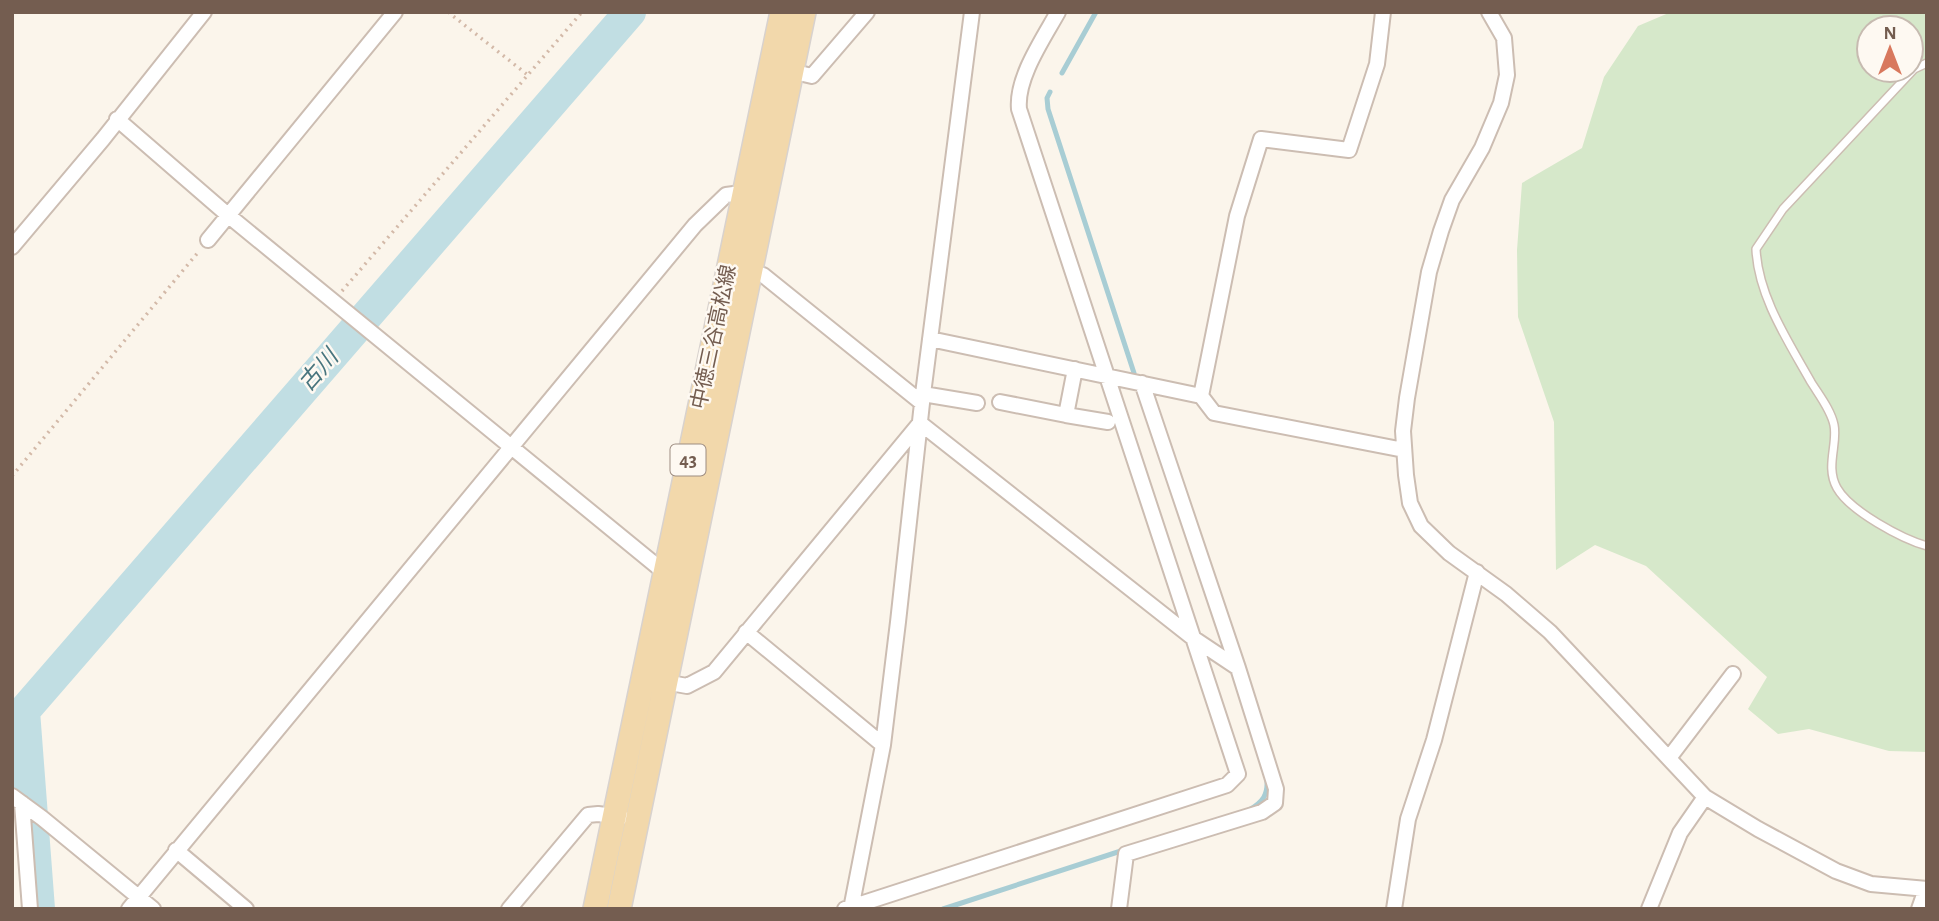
<svg xmlns="http://www.w3.org/2000/svg" width="1939" height="921" font-family="'Alegreya Sans','Noto Sans JP',sans-serif">
	<style>
		.green { fill: #d6e8ca; fill-rule: evenodd }
		.lines { fill: none; stroke-linecap: round; stroke-linejoin: round }
		.stream { stroke: #a8cdd4; stroke-width: 5 }
		.river { stroke: #c1dee3; stroke-width: 32 }
		.service-casing { stroke: #ccbdb2; stroke-width: 10 }
		.minor-casing { stroke: #ccbdb2; stroke-width: 18 }
		.primary-casing { stroke: #d8d2ce; stroke-width: 26 }
		.path { stroke: #d3b9a8; stroke-width: 3.5; stroke-dasharray: 2 5; stroke-linecap: butt }
		.service { stroke: #fff; stroke-width: 7 }
		.minor { stroke: #fff; stroke-width: 14 }
		.primary { stroke: #f2d8ab; stroke-width: 23 }
		.labels { text-anchor: middle; dominant-baseline: central; stroke-width: 5; stroke-linejoin: round; paint-order: stroke }
		.shield { fill: #fef9f2; stroke: #9d8c81; stroke-width: 2 }
		.shield-label { font-size: 19px; font-weight: bold; fill: #745d50 }
		.street-label { font-size: 21px; fill: #745d50; stroke: #fef9f2 }
		.water-label { font-size: 23px; font-style: italic; fill: #48757e; stroke: #fef9f2 }
	</style>
	<rect width="100%" height="100%" fill="#fbf5eb"/>
	<path class="green" d="M1671,12H1927V752L1889,751L1809,729L1778,734L1748,709L1767,677L1646,566L1595,545L1556,570L1554,422L1518,317L1517,250L1522,183L1582,148L1604,77L1638,26ZM1869,28H1911V70H1869Z"/>
	<g class="lines">
		<path class="stream" d="M1062,73L1096,12
			M1050,92L1047,98L1048,109L1134,373
			M1249,810C1263,802 1268,795 1267,779
			M943,909L1127,849"/>
		<path class="river" d="M24,711L39,909
			M12,732L24,711L630,12"/>
		<defs>
			<path id="service" d="M1927,63L1914,69L1783,209L1756,249C1758,296 1788,341 1811,382C1819,395 1831,410 1834,425C1838,444 1825,467 1837,488C1850,511 1902,539 1927,546"/>
			<path id="minor" d="M1489,12L1504,38L1507,75L1501,103L1482,148L1452,200L1441,231L1429,272L1407,398L1403,431L1406,475L1410,503L1421,526L1449,553L1506,594L1550,632L1705,797L1758,829L1836,871L1871,884L1927,889
				M786,70L812,76L867,12
				M117,119L229,216L669,576
				M208,240L395,12
				M12,247L103,139L204,12
				M750,272L763,275L922,403
				M930,339L1201,396L1214,413L1404,450
				M923,394L977,403
				M1201,396L1237,216L1261,139L1349,150L1377,64L1383,12
				M1000,402L1066,415L1075,369
				M1066,415L1108,422
				M746,632L883,745
				M659,681L687,686L714,672L920,423L1193,638L1238,668
				M1669,758L1733,674
				M12,796L42,818L153,909
				M22,803L30,909
				M176,850L246,909
				M129,909L695,225L726,195L749,192
				M509,909L588,815L598,814L622,817
				M845,909L1227,785L1238,774L1019,109C1016,78 1043,39 1058,12
				M851,909L883,745L898,622L923,394L972,12
				M1119,909L1126,854L1262,812L1275,803L1276,789L1238,668L1142,383
				M1394,909L1408,819L1434,740L1477,572
				M1649,909L1680,833L1705,797
				M1919,909L1926,889"/>
			<path id="primary" d="M595,909L782,12
				M619,909L804,12"/>
		</defs>
		<use href="#service" class="service-casing"/>
		<use href="#minor" class="minor-casing"/>
		<use href="#primary" class="primary-casing"/>
		<path class="path" d="M448,12L529,76
			M342,291L582,12
			M12,476L200,250"/>
		<use href="#service" class="service"/>
		<use href="#minor" class="minor"/>
		<use href="#primary" class="primary"/>
	</g>
	<g class="labels">
		<rect class="shield" x="670.5" y="444.5" width="35" height="31" rx="5"/>
		<g class="shield-label">
			<text x="688" y="460">43</text>
		</g>
		<g class="street-label">
			<text transform="translate(714 337) rotate(-78)">中徳三谷高松線</text>
		</g>
		<g class="water-label">
			<text transform="translate(319 371) rotate(-49)">古川</text>
		</g>
	</g>
	<rect width="1939" height="921" fill="none" stroke="#745d50" stroke-width="28"/>
	<g transform="translate(1890 49)"><circle r="33" fill="#fef9f2" stroke="#c7bbb1" stroke-width="2"/>
	<path d="M0-5L12 26L0 18L-12 26Z" fill="#d8785d"/>
	<text y="-10" font-size="19" font-weight="bold" text-anchor="middle" fill="#745d50">N</text>
	</g>
</svg>
